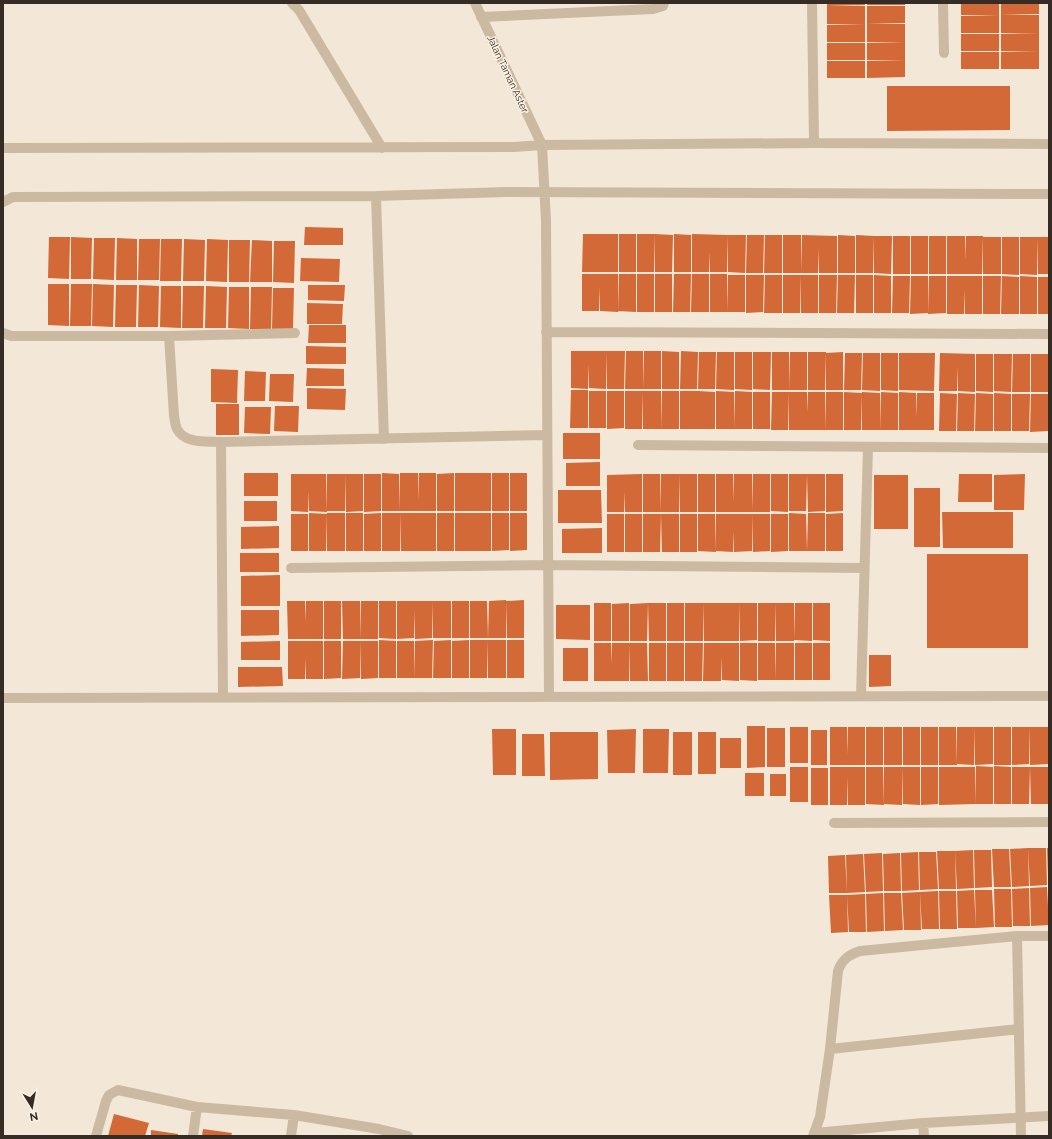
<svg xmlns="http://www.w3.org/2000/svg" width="1052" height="1139" font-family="Raleway,sans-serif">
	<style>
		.building { fill: #d26936 }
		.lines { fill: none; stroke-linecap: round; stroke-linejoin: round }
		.minor { stroke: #ccb9a2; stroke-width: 10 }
		.labels { text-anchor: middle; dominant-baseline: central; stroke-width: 3; stroke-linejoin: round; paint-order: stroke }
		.street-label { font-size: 10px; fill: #362c25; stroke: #fbf2e3 }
	</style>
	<rect width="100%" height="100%" fill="#f3e8d7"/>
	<path class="building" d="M827,3H865V5L827,6Z
		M867,3H905V5H867Z
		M961,3H999V15H961Z
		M1001,3H1039V14L1001,15Z
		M827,6H865V24H827Z
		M867,6H905V23L867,24Z
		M999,15V33H961V16Z
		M1001,15H1039V33H1001Z
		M865,24V42H827V25Z
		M867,24H905V42H867Z
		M1039,33V51H1001V34Z
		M961,34H999V51H961Z
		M905,42V60H867V43Z
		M827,43H865V60H827Z
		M1039,51V69H1001V52Z
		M961,52H999V69H961Z
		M905,60V77L867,78V61Z
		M827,61H865V78H827Z
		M887,86H1010V130L887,131Z
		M305,227L343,228V245H304Z
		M583,234H618V272H600V251V272H582Z
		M619,234H636V272H619Z
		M637,234H655L654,272H637Z
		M655,234L673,235L672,272H655Z
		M674,234L691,235V272H674Z
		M692,234L728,235L727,272H710L709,252V272H692Z
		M728,235H746L745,273L728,272Z
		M747,235H764L763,273H746Z
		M765,235H782V273H764Z
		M783,235H801V273H783Z
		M802,235L837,236V273H819V248L818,273H801Z
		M838,235L855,236V273H838Z
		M856,235L874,236L873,273H856Z
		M874,236H892L891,274L874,273Z
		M893,236H910V274H893Z
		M911,236H928V274H911Z
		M929,236H946V274H929Z
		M947,236H965V260L966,236H983L982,274H947Z
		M49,237H70L69,279L48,278Z
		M71,237L92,238L91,279H71Z
		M983,237H1001V274H983Z
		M1002,237H1019V275L1002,274Z
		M1020,237H1038L1037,275L1020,274Z
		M1038,237H1049V274H1038Z
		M94,238H115L114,280L93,279Z
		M117,238L137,239V280H116Z
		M139,239H160L159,280H138Z
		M161,239H182L181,281H160Z
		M184,239L205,240L204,281H183Z
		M207,239L228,240L227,282L206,281Z
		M229,240H250L249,282H229Z
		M252,240L272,241V282H250Z
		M274,241H295L294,283L273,282Z
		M301,258L340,259L339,282L300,281Z
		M582,274H618V312L600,311V287L599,311H582Z
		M619,274H636V312L618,311Z
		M637,274H654V312H637Z
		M655,274H672V312H655Z
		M674,274H691L690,312H673Z
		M692,274H709V312H691Z
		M710,274H727V312H710Z
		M728,275H745V312H727Z
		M746,275H764L763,312L746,313Z
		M765,275H782V313H764Z
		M783,275H801L800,313H783Z
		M801,275H818V313H801Z
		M819,275H837L836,313H819Z
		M838,275H855L854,313H837Z
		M856,275H873V313H856Z
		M874,275L891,276V313H874Z
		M893,276H910L909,313H892Z
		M911,276H928V313L910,314Z
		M929,276H946V313L928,314Z
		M947,276H982V314H965L964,289V314H947Z
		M983,276H1001L1000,314H983Z
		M1002,276L1019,277V314H1001Z
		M1020,276L1037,277V314H1020Z
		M1038,277H1049V314H1038Z
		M48,284H69V326L48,325Z
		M71,284H92L91,326H70Z
		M93,284L114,285L113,327L92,326Z
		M116,285H137L136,327H115Z
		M139,285L159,286L158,327H138Z
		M308,285H345L344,301L308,300Z
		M161,286H181V328L160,327Z
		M183,286H204L203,328H182Z
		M206,286L227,287L226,328H205Z
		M229,287H249V329L228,328Z
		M251,287H272L271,329H250Z
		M273,288H294L293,329H272Z
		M307,303L343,304L342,324H307Z
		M309,325H346V343H308Z
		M306,346L346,347V364H306Z
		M571,351H607L606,389L589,388L588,364V389L571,388Z
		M607,351H625L624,389H607Z
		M626,351H643V389H625Z
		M644,351H661V389H643Z
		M662,351L679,352V389H662Z
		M681,351L698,352L697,389H680Z
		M699,352H716L715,389H698Z
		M717,352H734V390L716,389Z
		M735,352H752V390L735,389Z
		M753,352H771L770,390L753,389Z
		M772,352H789V390H772Z
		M790,352H807V390H789Z
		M808,352H826L825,390H808Z
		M843,352V390H826V353Z
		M845,353H862L861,390H844Z
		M863,353H880V391L862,390Z
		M881,353H898V391L881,390Z
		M899,353H917V377V353H935L934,391L899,390Z
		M940,353L975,354V392L958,391L957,367V391H939Z
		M976,354H993V392L976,391Z
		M994,354H1012L1011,392L994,391Z
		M1013,354H1030V392H1012Z
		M1031,354H1049L1048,392H1031Z
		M307,368L344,369V386H306Z
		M211,369L238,370L237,403L211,402Z
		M245,371L266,372L265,401H244Z
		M270,374H294L293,402L269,401Z
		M307,388L346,389L345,410L307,409Z
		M571,390H588V428H570Z
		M589,391H606V428H589Z
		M607,391H624V428L607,429Z
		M625,391H643L642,429H625Z
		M643,391H661V429H643Z
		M662,391H679V429H661Z
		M680,391H698V416V391L715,392V429H680Z
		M716,391L734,392V429H716Z
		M735,391L752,392V429H734Z
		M753,392H770V429H753Z
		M772,392H789L788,430H771Z
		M789,392H807V413L808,392H825V430H789Z
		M826,392H843V430H825Z
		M844,392L862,393L861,430H844Z
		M862,392L880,393V430H862Z
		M881,392L898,393V430H880Z
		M899,392L916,393L917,417V393H934V430H899Z
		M940,393L957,394L956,431H939Z
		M958,393L975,394L974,431H957Z
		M976,393L993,394V431H975Z
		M994,393L1011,394V431H994Z
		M1012,394H1030L1029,431H1012Z
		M1031,394H1048V431L1030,432Z
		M216,404H239V435H216Z
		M275,406H299L298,432L274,431Z
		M245,407H271L270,434L244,433Z
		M563,433H600V459H563Z
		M600,462V486H566V463Z
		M244,473H278V496H244Z
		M382,473L399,474L400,511H382Z
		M400,473H418V501L419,473H436V511H400Z
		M454,473V511H437V474Z
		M455,473H473V511H455Z
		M473,473H491V511H473Z
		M492,473H509V511H492Z
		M510,473H527V511H510Z
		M291,474H326L327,512L309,511V491L308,512L291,511Z
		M327,474H345V511H327Z
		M345,474H363V511L346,512Z
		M364,474H381V511L364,512Z
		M642,474V512H625L624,491V512H607V475Z
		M643,474H660L661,512H643Z
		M661,474H679V512H661Z
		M679,474H697V512H680Z
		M698,474H715V512H698Z
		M716,474H733L734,502V474H752V512H716Z
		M753,474H770V512H752Z
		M771,474H788V512L771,511Z
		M789,474H807L806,511H789Z
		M807,474H825V511L808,512Z
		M826,474H843V511L826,512Z
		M959,474H992V502H958Z
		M1025,474L1024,510H994V475Z
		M874,475H908V529H874Z
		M914,488H940V547H914Z
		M558,490H601L602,523H558Z
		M244,501H277V521H244Z
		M942,512H1013V548H943Z
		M309,513L327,514L326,551H309Z
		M327,513H345V551H327Z
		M346,513H363V551H346Z
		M381,513V551H364V514Z
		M382,513H400V551H382Z
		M400,513H436V551H418V530V551H401Z
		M437,513H454V551H437Z
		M455,513H473V551H455Z
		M473,513H491V551H473Z
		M492,513H509V550L492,551Z
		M510,513H527V550L510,551Z
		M789,513L806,514L807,551H789Z
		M808,513H825V551H807Z
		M843,513V551H826V514Z
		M291,514H308V551H291Z
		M607,514H624V552H607Z
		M625,514H642V552H625Z
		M643,514H661L660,552H643Z
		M661,514H679V552H662Z
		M680,514H697V552H680Z
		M698,514H715L716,552L698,551Z
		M716,514H752V551L734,552V531L733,552L716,551Z
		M752,514H770V551L753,552Z
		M771,514H788V551L771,552Z
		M279,526V548L241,549V527Z
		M602,528V553H562V529Z
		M240,553H279V572H240Z
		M927,554H1028V648H927Z
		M280,575V606H241V576Z
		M506,600V638H488L489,601Z
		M524,600V638H507L506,601Z
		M287,601H305V622L306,601H323V639H288Z
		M324,601H341V639H324Z
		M342,601H360V639H343Z
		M361,601H378V639H360Z
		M379,601H396V639L379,638Z
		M397,601H433L432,638L415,639V610L414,638L397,639Z
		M433,601H451V638H433Z
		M452,601H469V638H452Z
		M470,601H487L488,638H470Z
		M594,603H611V641H594Z
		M629,603V641H612V604Z
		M648,603H666V641H649Z
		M648,603L647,641H630V604Z
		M667,603H684V641H667Z
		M685,603H703V641H685Z
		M703,603H739V641H721V620V641H704Z
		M739,603H757V640L740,641Z
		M758,603H776L775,641H758Z
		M776,603H794V641H776Z
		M795,603H812V641L794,640Z
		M813,603H830V641L813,640Z
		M556,605H590V640L556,639Z
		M241,610H279V635L241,636Z
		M379,640L396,641V678H379Z
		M433,640L432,678H415V641Z
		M451,640V678H433L434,641Z
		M469,640V678H452V641Z
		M470,640H488L487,678H470Z
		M488,640H506V678H488Z
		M507,640H524V678H507Z
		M280,641V660H241V642Z
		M288,641H323V679H306L305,658V679H288Z
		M324,641H341V678L324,679Z
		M343,641H360V678L342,679Z
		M360,641H378V678L361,679Z
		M397,641H414L415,678H397Z
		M594,643H611L612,664V643H630L629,681H594Z
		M630,643H647L648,681H630Z
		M649,643H666V681H649Z
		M667,643H684V681H667Z
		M685,643H703L702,681H685Z
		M704,643H739V681L722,680L721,656V681H703Z
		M740,643H757V681L740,680Z
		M758,643H775L776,680H758Z
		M776,643H794V680H776Z
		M795,643H812V680H795Z
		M813,643H830V680H813Z
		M563,648H588V681H563Z
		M869,655H891V686L869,687Z
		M238,667H282L283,686L238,687Z
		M747,726H765V767L747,768Z
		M790,727H808V763H790Z
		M830,727H847L848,755V727H865V765H830Z
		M866,727H883V765H866Z
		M884,727H902V765H884Z
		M903,727H920V765H903Z
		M921,727H938V765H921Z
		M939,727H956L957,765H939Z
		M957,727H975L974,765L957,764Z
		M975,727H993V764L975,765Z
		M994,727H1011V765H994Z
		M1012,727H1030L1029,764L1012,765Z
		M1030,727H1048V764L1030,765Z
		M767,728H785V767H767Z
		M492,729H516V775H493Z
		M636,729L635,773H608L607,730Z
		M643,729H669L668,773H643Z
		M811,730H827V765H811Z
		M550,732H598V779L550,780Z
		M673,732H692V775H673Z
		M698,732H716V774H698Z
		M522,734H544L545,776H522Z
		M720,738H741V768H720Z
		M976,766L993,767V804H975Z
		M994,766L1011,767V804H994Z
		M790,767H808V802H790Z
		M830,767H865V805H848L847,777V805H830Z
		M866,767H883L884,805L866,804Z
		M884,767H902V805L884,804Z
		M902,767H920V805L903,804Z
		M921,767H938V804L921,805Z
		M939,767H957V795V767H975V804L939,805Z
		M1012,767H1030L1029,804H1012Z
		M1030,767H1049V804H1031Z
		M811,768H828V805H811Z
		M745,773H764V796H745Z
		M770,774H786V796H770Z
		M1028,848H1046L1047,885L1030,886Z
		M1028,848L1029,886L1012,887L1010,849Z
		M1047,848H1049V878H1048Z
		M992,849H1009L1011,887H994Z
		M973,850L974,888L957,889L955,851Z
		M974,850H991L992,887L975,888Z
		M937,851H955L956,889H939Z
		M918,852L919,890L902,891L901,853Z
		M919,852H936L938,889L920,890Z
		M882,853L883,891L866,892L864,854Z
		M900,853L901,891H884L883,854Z
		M863,854L865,892L847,893L846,855Z
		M845,855L847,893H829L828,856Z
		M1047,887L1049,925L1031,926L1030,888Z
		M1029,888L1030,926H1013L1012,889Z
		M994,889H1011L1012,927H995Z
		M974,890L976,928H958L957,891Z
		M975,890H992L994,927L976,928Z
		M938,891L939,929H922L920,892Z
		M939,891H956L957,929H940Z
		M920,892L921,930H904L902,893Z
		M883,893L884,931L867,932L866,894Z
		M884,893H901L903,930L885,931Z
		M865,894L866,932H849L847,895Z
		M829,895H847L848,932L831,933Z
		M114,1114L149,1123L145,1136H108Z
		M203,1129L232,1133L231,1136H202Z
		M151,1130L178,1134V1136H151Z"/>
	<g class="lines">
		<path class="minor" d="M292,3L299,10L382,148
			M475,3L542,145L546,221L549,697
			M812,3L814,143
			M943,3L944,53
			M481,17L653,9L663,6L664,3
			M3,148L514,147L542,145L814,143L1049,144
			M376,196L384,439
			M3,202L13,197L376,196L507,192L1049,194
			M546,332L1049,334
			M3,333L11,336H169L295,333
			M169,336L174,416C175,420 175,425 177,429C185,444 206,441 221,442L547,435
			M221,442L223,697
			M638,445L1049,448
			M291,568L548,565L864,568
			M861,696L868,447
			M3,698L1049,696
			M834,823L1049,822
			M1017,936L1021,1136
			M830,1049L1019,1029
			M923,1123L924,1136
			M815,1133L923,1123L1049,1116
			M96,1136L106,1101L109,1095L118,1090L197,1107L294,1115L379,1129L408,1136
			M193,1136L197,1107
			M291,1136L294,1115
			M813,1136L820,1117L830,1049L838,971C842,959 849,955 860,951L1017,936H1049"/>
	</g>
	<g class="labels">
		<g class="street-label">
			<text transform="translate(508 74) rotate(65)">Jalan Taman Aster</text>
		</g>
	</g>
	<rect width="1052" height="1139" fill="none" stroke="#362c25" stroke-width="8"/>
	<g transform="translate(32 1107) rotate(169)" stroke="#fbf2e3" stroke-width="3" paint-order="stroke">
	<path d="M0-3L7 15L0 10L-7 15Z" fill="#362c25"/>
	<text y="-6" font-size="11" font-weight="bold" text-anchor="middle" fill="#362c25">N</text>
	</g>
</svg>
